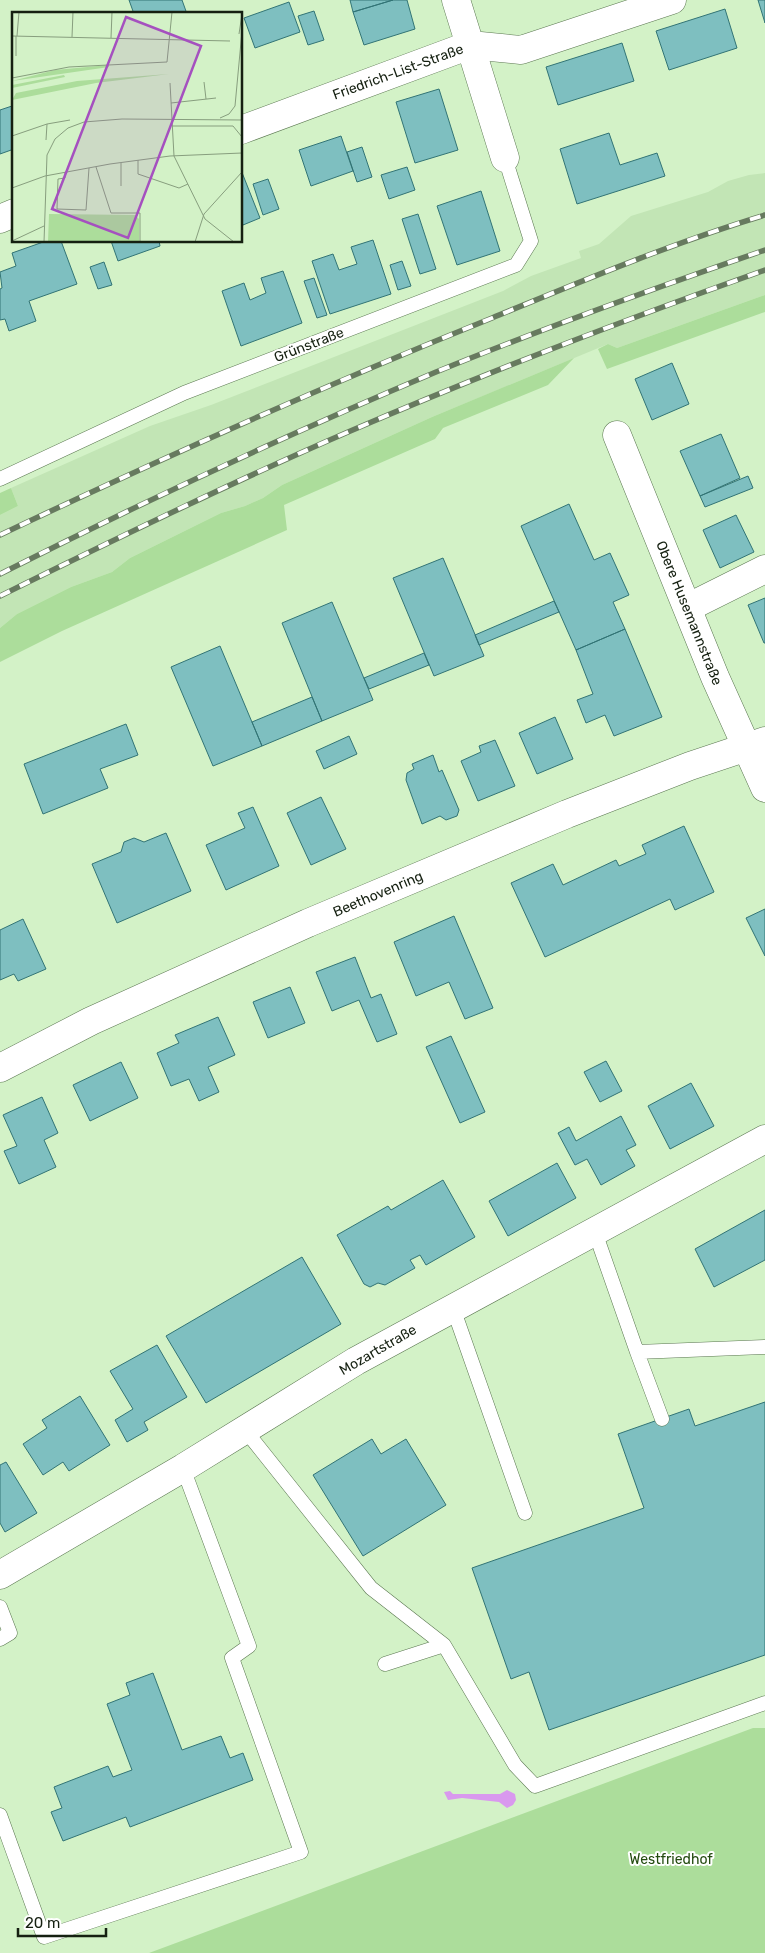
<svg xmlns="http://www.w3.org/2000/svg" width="765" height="1953" font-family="Rubik,sans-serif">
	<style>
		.built { fill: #c2e5b5 }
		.green { fill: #acdd9b }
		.water { fill: #d999ee }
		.building { fill: #7ebfc0; stroke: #327475 }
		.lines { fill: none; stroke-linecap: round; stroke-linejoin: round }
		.lane-casing { stroke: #5b7751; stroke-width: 15 }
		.street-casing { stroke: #5b7751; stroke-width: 29 }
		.secondary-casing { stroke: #5b7751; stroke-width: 29 }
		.lane { stroke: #fff; stroke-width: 14 }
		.street { stroke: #fff; stroke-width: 28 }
		.secondary { stroke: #fff; stroke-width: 28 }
		.rail-casing { stroke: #677a5f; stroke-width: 5.5 }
		.rail { stroke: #fff; stroke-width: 4; stroke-dasharray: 11; stroke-linecap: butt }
		.labels { text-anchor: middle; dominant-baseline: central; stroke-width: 4; stroke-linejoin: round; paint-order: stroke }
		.street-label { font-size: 14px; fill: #152011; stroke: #fff }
		.park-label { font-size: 14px; fill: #234b0f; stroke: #fff }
		.inset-road { fill: none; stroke: #879e7e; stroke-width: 1 }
		.view { fill: #a550bf; fill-opacity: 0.15; stroke: #a550bf; stroke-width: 2.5 }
		.inset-edge { fill: none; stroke: #152011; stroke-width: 2.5 }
	</style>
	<rect width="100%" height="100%" fill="#d3f2c7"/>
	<path class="built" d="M765,173V295L617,348L608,344L432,417L282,485L263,498L245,506L221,513L130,558L112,572L71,587L17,614L0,628V515L18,506L11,488L150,426L211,405L503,291L531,276L581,258L579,251L599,244L631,216L708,192L728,181L749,175Z"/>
	<path class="green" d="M765,295V312L607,369L598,349L608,344L617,348Z
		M574,358L548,385L443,428L435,439L284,505L287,530L62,631L0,662V628L17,614L71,587L112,572L130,558L221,513L245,506L263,498L282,485L432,417Z
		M11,488L18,506L0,515V493Z
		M753,1728H765V1953H149Z"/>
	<path class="water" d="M507,1790L515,1794L516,1800L513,1805L507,1808L499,1802L462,1798L448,1800L444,1792L450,1791L453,1794H500Z"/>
	<path class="building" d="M129,0H182L187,14H134Z
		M350,0H393L353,12Z
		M393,0H407L415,29L364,45L353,12Z
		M758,0H765V23Z
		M289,2L300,32L255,48L244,18Z
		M725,9L737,48L669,70L656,31Z
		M314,11L324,40L308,45L298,16Z
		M622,43L634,81L558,105L546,67Z
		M439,89L458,150L415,163L396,102Z
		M12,106L14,149L0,154V110Z
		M609,133L620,165L657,153L665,176L577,204L560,149Z
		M341,136L353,171L311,186L299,150Z
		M362,147L372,177L357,182L347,152Z
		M407,167L415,190L389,199L381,175Z
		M241,170L260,218L243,225L241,221Z
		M268,179L279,209L263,215L253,184Z
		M481,191L500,251L457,265L437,206Z
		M418,214L436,269L420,274L402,219Z
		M373,240L391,294L330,314L312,261L333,254L339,270L357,264L351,247Z
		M46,241H61L77,284L29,301L36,321L9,331L5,319L0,320V289L2,288L0,272L16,266L12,253Z
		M111,241H159L160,246L118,261Z
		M402,261L411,286L398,290L390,265Z
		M104,262L112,285L98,289L90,267Z
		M283,271L302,323L241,346L222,291L244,283L250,300L266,293L261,278Z
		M314,278L327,315L317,318L304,281Z
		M672,363L689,404L652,420L635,379Z
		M721,434L740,478L700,496L680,451Z
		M748,476L753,488L705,507L700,496Z
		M569,504L594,560L610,553L629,595L613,602L625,629L576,650L521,526Z
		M736,515L754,552L720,568L703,530Z
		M443,558L484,656L434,676L393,578Z
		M765,598V643H764L748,605Z
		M554,601L559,612L479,645L475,635Z
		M332,602L373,700L322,721L282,623Z
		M625,629L662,717L614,736L605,715L586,723L577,700L593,694L576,650Z
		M220,646L262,746L213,766L171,667Z
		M424,653L429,665L369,689L364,678Z
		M312,697L322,721L262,746L252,722Z
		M555,717L573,759L537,774L519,733Z
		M126,724L138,755L100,769L108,788L43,814L24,764Z
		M349,736L357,754L324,769L316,751Z
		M495,740L515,786L478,801L461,761L481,752L479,746Z
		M433,755L439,772L442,770L459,810L457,816L446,820L440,816L422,824L406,780L407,773L414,769L412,764Z
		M321,797L346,849L311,865L287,813Z
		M253,807L279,866L226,890L206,845L245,828L238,813Z
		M684,826L714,892L675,910L670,899L545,957L511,883L553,864L563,885L616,860L619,866L646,854L642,845Z
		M166,833L191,891L117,923L92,864L121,852L124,842L134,838L144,842Z
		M765,909V956L746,918Z
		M454,916L493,1008L465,1019L449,982L416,996L394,942Z
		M23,919L46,969L18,981L14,974L0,980V930Z
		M355,957L371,998L381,994L397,1034L377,1042L359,1000L332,1011L316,972Z
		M290,987L305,1023L268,1038L253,1002Z
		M218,1017L235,1055L208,1067L219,1092L199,1101L189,1079L171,1086L157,1053L179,1043L175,1035Z
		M451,1036L485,1112L460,1123L426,1047Z
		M606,1061L622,1091L600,1102L584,1072Z
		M121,1062L138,1098L90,1121L73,1085Z
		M691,1083L714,1126L670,1149L648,1106Z
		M42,1097L58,1133L44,1140L56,1167L19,1184L4,1151L17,1146L3,1115Z
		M621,1116L636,1145L626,1150L635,1166L601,1185L587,1159L575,1165L558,1133L569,1127L576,1141Z
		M557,1163L576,1198L508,1236L489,1201Z
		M443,1180L475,1237L426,1265L420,1255L410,1260L415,1268L385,1285L378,1283L370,1287L364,1284L337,1235L388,1206L391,1210Z
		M765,1210V1260L714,1287L695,1249Z
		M302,1257L341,1324L206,1403L166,1336Z
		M157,1345L187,1397L144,1422L148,1430L127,1442L115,1420L133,1409L110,1371Z
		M80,1396L110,1445L69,1471L63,1462L43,1475L23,1444L47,1428L42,1420Z
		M765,1402V1655L549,1730L529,1672L511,1679L472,1568L644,1508L618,1434L689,1409L695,1426Z
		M372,1439L381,1454L406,1439L446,1505L363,1556L313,1475Z
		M6,1462L37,1513L5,1532L0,1523V1465Z
		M153,1673L182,1750L221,1736L230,1758L243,1753L253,1780L130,1827L126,1817L63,1841L51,1812L62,1808L54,1787L108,1766L113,1777L132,1770L107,1704L130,1695L126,1683Z"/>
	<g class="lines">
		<defs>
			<path id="lane" d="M0,479L184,393L516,265L531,241L505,158
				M595,1232L637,1352L765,1347
				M453,1308L525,1513
				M637,1352L662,1419
				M245,1430L371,1588L444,1645L515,1765L535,1786L765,1703
				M0,1607L10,1633L0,1639
				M385,1664L444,1645
				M0,1815L44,1937L301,1852L232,1658L249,1646L183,1468"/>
			<path id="street" d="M456,0L505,158
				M241,130L470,45L521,50L672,0
				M0,219L14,213
				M617,435L715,677L765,788
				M687,608L765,569
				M0,1575L183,1468L356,1361L765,1139"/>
			<path id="secondary" d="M0,1068L91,1021L308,923L567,814L690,766L765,741"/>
		</defs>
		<use href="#lane" class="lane-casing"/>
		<use href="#street" class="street-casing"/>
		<use href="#secondary" class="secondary-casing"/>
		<use href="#lane" class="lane"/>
		<use href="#street" class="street"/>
		<use href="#secondary" class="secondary"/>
		<defs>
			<path id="rail" d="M0,535C162,458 326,385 492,318C582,281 672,243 765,215
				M0,574C143,502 288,434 436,372C544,328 655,288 765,250
				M0,596C115,539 230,483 348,432C485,373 624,320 765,270"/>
		</defs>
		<use href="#rail" class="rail-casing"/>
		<use href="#rail" class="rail"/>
	</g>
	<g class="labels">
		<g class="street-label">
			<text transform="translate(398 72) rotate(-20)">Friedrich-List-Straße</text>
			<text transform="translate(309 345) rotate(-21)">Grünstraße</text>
			<text transform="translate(689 613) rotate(68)">Obere Husemannstraße</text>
			<text transform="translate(378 894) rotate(-23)">Beethovenring</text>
			<text transform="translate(378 1350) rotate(-30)">Mozartstraße</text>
		</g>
		<g class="park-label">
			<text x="671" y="1859">Westfriedhof</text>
		</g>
	</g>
	<g transform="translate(12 12)">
		<rect width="230" height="230" fill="#d3f2c7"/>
		<path d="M97,53V55L0,69L43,58ZM157,62L84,71L0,88L4,81L65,69ZM52,63L53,65L0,76V73ZM37,202L123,203L127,207V230H36Z" fill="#acdd9b"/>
		<path class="inset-road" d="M227,22L230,2M0,24L218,29M4,24V44M5,24L7,0M60,25L61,0M99,26L100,0M0,66L57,55L155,50L160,0M192,70L194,87M158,71L162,144L193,207L222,230M159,91L204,86M208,106L217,102L223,94L230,19M160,114H221L230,125M0,124L35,112L58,108M34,128L35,112M126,148V162L167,176L176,172M84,155L99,201H128V229M53,160V166L46,167L45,197L74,198L77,156M109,174V151M0,176L33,164L98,152L158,144L230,141M0,229L32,214M32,230L35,143L43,127L56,116L72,110L110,107L230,108M183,230L192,202L230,160"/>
		<path class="view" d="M114,5L189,34L116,226L40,197Z"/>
		<rect width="230" height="230" class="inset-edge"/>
	</g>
	<path d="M18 1928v8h88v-8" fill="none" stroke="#152011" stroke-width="2.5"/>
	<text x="25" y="1928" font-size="15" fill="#152011" stroke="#ffffff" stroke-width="4" paint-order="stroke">20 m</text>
</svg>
